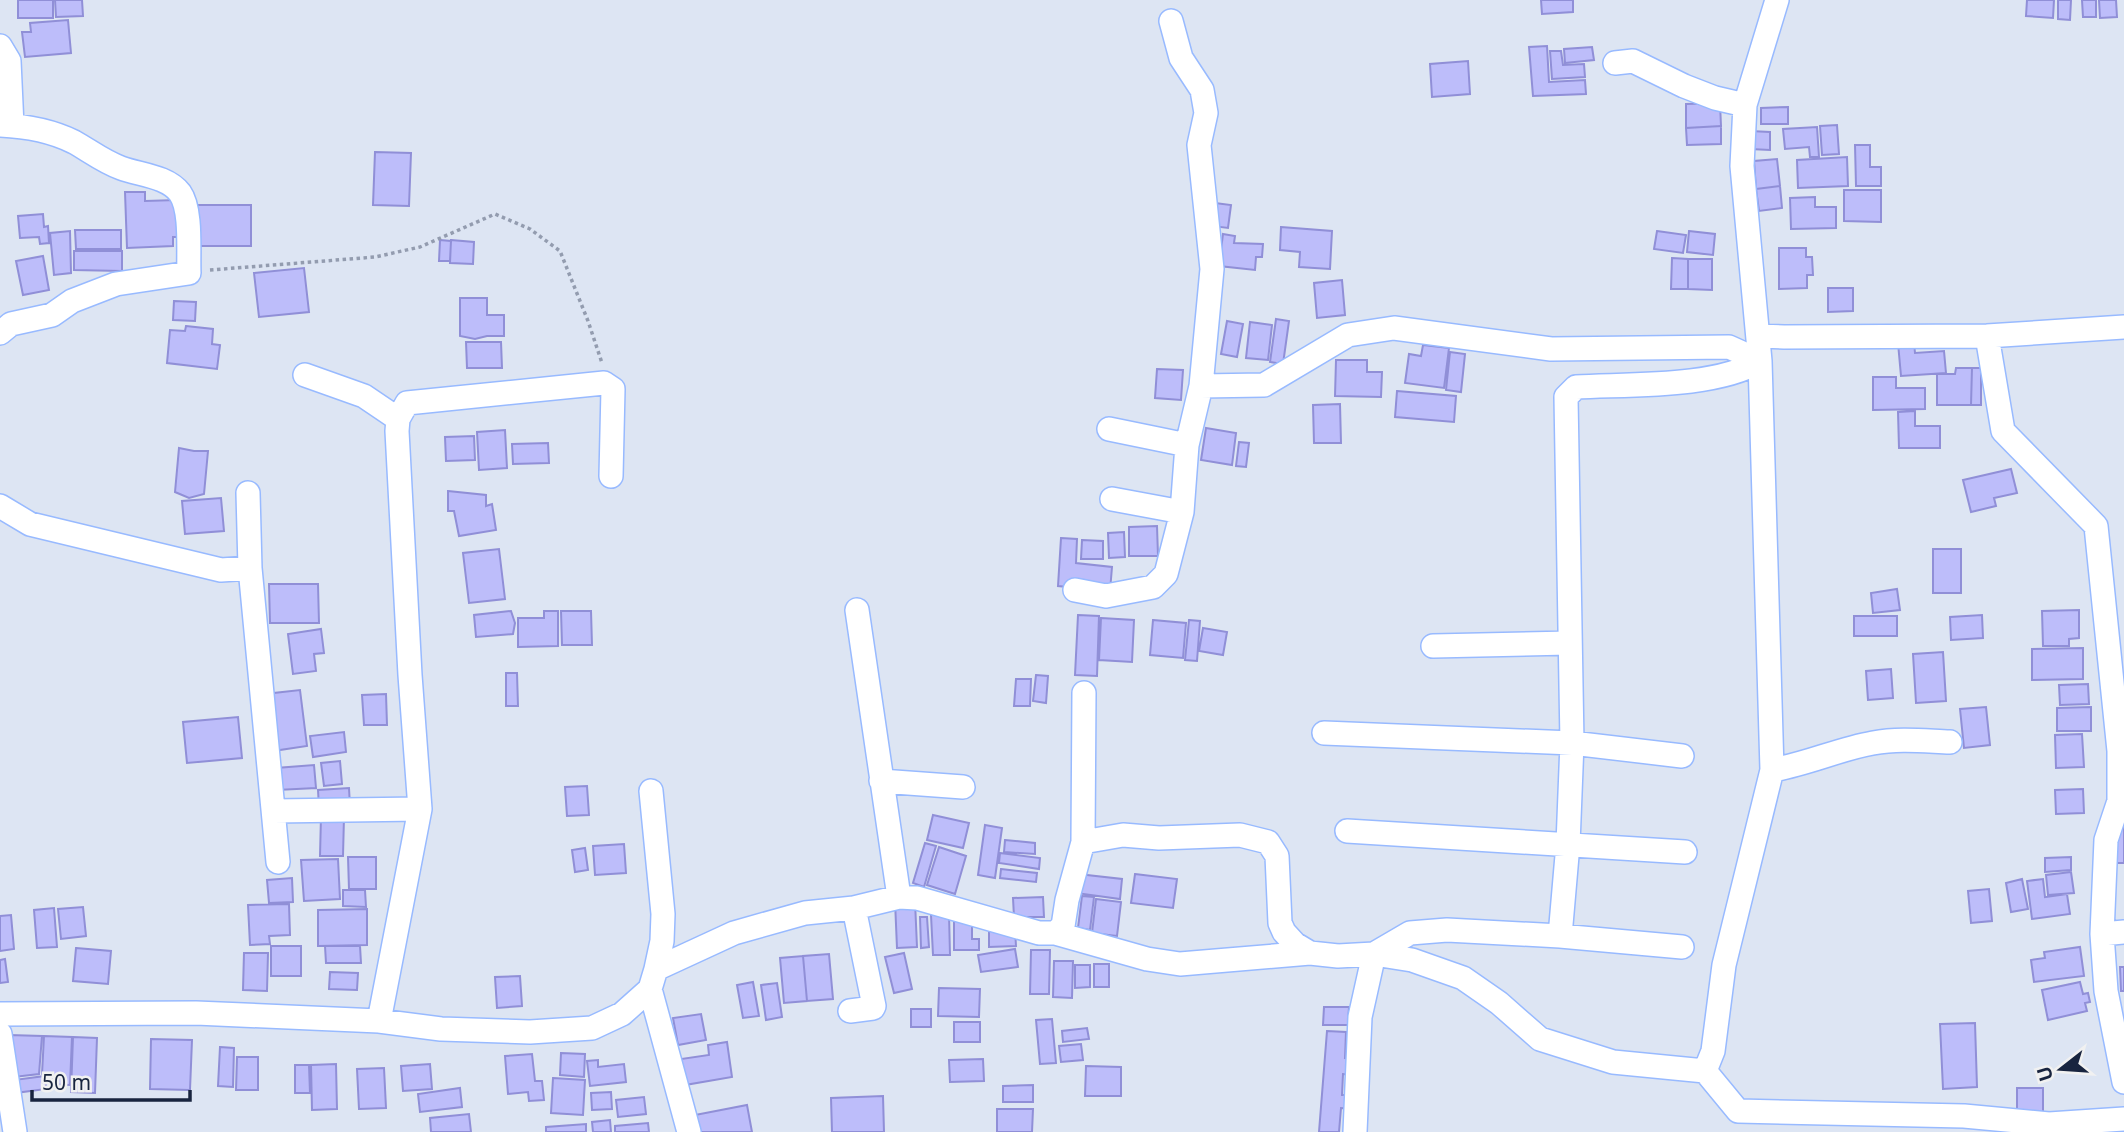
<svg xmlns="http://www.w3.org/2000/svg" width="2124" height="1132" font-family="'Noto Sans',sans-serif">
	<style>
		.building { fill: #bdbdfa; stroke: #908fd7; stroke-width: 2 }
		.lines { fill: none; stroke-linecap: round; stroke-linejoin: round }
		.minor-casing { stroke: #98baff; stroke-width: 26 }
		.path { stroke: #939caf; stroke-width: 3.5; stroke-dasharray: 3.5 3.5; stroke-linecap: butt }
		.minor { stroke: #fff; stroke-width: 23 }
	</style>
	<rect width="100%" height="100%" fill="#dde5f3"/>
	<path class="building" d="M18,0H53V18H18Z
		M55,0H82L83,16L56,17Z
		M1541,0H1573V12L1542,14Z
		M2027,0H2054L2053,18L2026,16Z
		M2058,0H2071L2070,20L2058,19Z
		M2082,0H2096V17H2083Z
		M2099,0H2116L2117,17L2100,18Z
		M68,20L71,53L25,57L22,32H31L30,23Z
		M1547,46L1549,82L1585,80L1586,94L1533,96L1529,47Z
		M1592,47L1594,60L1565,63L1564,49Z
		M1550,51H1561L1563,65L1584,64L1585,77L1552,79Z
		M1468,61L1470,94L1432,97L1430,64Z
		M1720,103L1721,126L1686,128V104Z
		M1788,107V124H1761V108Z
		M1837,125L1839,154L1822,155L1820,126Z
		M1721,126V144L1687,145L1686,128Z
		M1817,127L1819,157H1810L1809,147L1785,149L1783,129Z
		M1750,131L1770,132V150L1750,149Z
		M1855,145H1870V167H1881V186H1856Z
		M375,152L411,153L409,206L373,205Z
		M1847,157L1848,186L1798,188L1797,160Z
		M1777,159L1780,186L1756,189L1754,161Z
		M1780,186L1782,208L1759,211L1756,189Z
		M1844,190H1881V222L1844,221Z
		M125,192H145V201L177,200L178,237H173V246L127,248Z
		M1815,197V207H1836V228L1791,229L1790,198Z
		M1215,203L1231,205L1228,228L1212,226Z
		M191,205H251V246H191Z
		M43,214L44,227L48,226L49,243L40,244L39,237L20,238L18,216Z
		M1281,227L1332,231L1330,269L1299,267L1300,252L1280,250Z
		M75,230H121V249H76Z
		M70,231L71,273L54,275L50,233Z
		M1657,231L1686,235L1683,253L1654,249Z
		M1689,231L1715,234L1713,255L1687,252Z
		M1223,234L1235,236L1234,243L1263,244L1262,257H1256L1255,270L1219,266Z
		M440,240L451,241L450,261H439Z
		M451,240L474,242L473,264L450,263Z
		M1779,248H1806V257H1812L1813,275H1807V288L1779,289Z
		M74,251H122V271L74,270Z
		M43,256L49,290L23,295L16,261Z
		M1672,258L1688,259V289H1671Z
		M1688,259H1712V290L1688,289Z
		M304,268L309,312L259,317L254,273Z
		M1342,280L1345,315L1317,318L1314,283Z
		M1828,288H1853V311L1828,312Z
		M460,298H487V315H504V336H487L475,339L460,336Z
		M174,301L196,302L195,321L173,320Z
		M1276,319L1289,321L1283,364L1270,362Z
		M1227,321L1243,324L1237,357L1221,354Z
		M1250,322L1272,325L1268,360L1246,358Z
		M186,326L213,329L212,344L220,345L217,369L167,363L170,330L185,331Z
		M466,342H501L502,368H467Z
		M1914,342L1915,353L1944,351L1946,373L1901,376L1898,343Z
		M1423,345L1449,348L1444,388L1405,383L1409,354L1421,356Z
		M1450,352L1465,354L1461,392L1446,390Z
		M1336,360H1367V372H1382L1381,397L1335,396Z
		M1956,368H1972L1971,405H1937V374H1955Z
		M1972,368H1981V405H1971Z
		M1157,369L1183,370L1181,400L1155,398Z
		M1873,377H1896V388H1925V409L1873,410Z
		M1397,391L1456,396L1454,422L1395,417Z
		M1340,404L1341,443H1314L1313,405Z
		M1915,411V426H1940V448H1899L1898,412Z
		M1206,428L1236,433L1232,465L1201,460Z
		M505,430L507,468L479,470L477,432Z
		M474,436L475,460L446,461L445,437Z
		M1239,442L1249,443L1246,467L1236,466Z
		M548,443L549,463L513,464L512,444Z
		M179,448L194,451H208L204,494L189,498L175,492Z
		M2011,469L2017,493L1994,498L1996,506L1971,512L1963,480Z
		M448,491L486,495V506L492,504L496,530L459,536L454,511H448Z
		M221,498L224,531L185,534L182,501Z
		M1157,526L1158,556H1129V527Z
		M1124,532L1125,557L1109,558L1108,533Z
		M1061,538L1077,539L1076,563L1112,567L1110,591L1058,586Z
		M1082,540L1103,541V559H1081Z
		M499,549L505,599L469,603L463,553Z
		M1933,549H1961V593H1933Z
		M269,584H318L319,623H270Z
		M1897,589L1900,610L1873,613L1871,593Z
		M2079,610V638L2069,639V646H2043L2042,611Z
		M511,611L515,623L513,634L476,637L474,615Z
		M544,611H558V646L518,647V618H544Z
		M561,611H591L592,645H562Z
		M1078,615L1099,616L1097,676L1075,675Z
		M1982,615L1983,638L1951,640L1950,617Z
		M1854,616H1897V636H1854Z
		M1101,618L1134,620L1132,662L1099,660Z
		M1153,620L1186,623L1183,658L1150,655Z
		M1189,620L1200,621L1197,661L1185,660Z
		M1203,628L1227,632L1223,655L1199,651Z
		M321,629L324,653L314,654L316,671L293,674L288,634Z
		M2083,648V679L2032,680V649Z
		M1943,652L1946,701L1916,703L1913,654Z
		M1891,669L1893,698L1868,700L1866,671Z
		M506,673H517L518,706H506Z
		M1036,675L1048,676L1046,703L1033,701Z
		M1016,679H1031L1030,706H1014Z
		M2088,684L2089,704L2060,705L2059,685Z
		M300,690L307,746L273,751L265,694Z
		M386,694L387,725H364L362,695Z
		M1986,707L1990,745L1964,748L1960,709Z
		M2091,707V731H2057V708Z
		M238,717L242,758L187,763L183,722Z
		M344,732L346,752L313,757L310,736Z
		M2082,734L2084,767L2056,768L2055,735Z
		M340,761L342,784L324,786L321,763Z
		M314,765L316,788L277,790L276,768Z
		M587,786L589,815L567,816L565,787Z
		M349,788L350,806L319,808L318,790Z
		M2083,789L2084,813L2056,814L2055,790Z
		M933,815L969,823L963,848L927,840Z
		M321,816L344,817L343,856H320Z
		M985,825L1002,828L995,878L978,875Z
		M2116,828H2124V863H2117Z
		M1005,840L1035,843V854L1004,852Z
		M925,843L936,846L924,887L913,883Z
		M624,844L626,873L595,875L593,846Z
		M939,847L966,856L955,894L927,885Z
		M585,848L588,870L575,872L572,850Z
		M1000,853L1040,858L1039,869L999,863Z
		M348,857H376V889H349Z
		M2071,857V870L2045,872V858Z
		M338,859L340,899L304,901L301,860Z
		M1001,869L1037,873L1036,882L1000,878Z
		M2071,872L2074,893L2048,895L2046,875Z
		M1078,874L1122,879L1120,899L1076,893Z
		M1135,874L1177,879L1173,908L1131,903Z
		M292,878L293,902L269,903L267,880Z
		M2022,879L2028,909L2011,912L2006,883Z
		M2043,879L2045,897L2067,894L2070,914L2032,919L2027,881Z
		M1989,889L1992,921L1971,923L1968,891Z
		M343,890H365L366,907L343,906Z
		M1082,896L1094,897L1090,930L1078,928Z
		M1043,897L1044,917H1014L1013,898Z
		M1096,899L1121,902L1117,936L1092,933Z
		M895,901H915L917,947L897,948Z
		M289,904L290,935L269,936L270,944L250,945L248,905Z
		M83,907L86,936L61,939L58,909Z
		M54,908L57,947L37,948L34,910Z
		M367,909V945L318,946V910Z
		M949,914L950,955H933L931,915Z
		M11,915L14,949L0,951V916Z
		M920,917H927L929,947L921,948Z
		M954,918H972V939H979V950H954Z
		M1015,929L1016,946L989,947V931Z
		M271,946H301V976H271Z
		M325,946H360L361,963H326Z
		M2080,947L2084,976L2034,982L2031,960L2045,958L2044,952Z
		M76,948L111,951L108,984L73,981Z
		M1015,949L1018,967L981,972L978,955Z
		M1031,950H1050L1049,994H1030Z
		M244,953H268L267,991L243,990Z
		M904,953L912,989L894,993L885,957Z
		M829,954L833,999L807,1001L803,956Z
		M803,956L807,1001L784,1003L780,958Z
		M5,959L8,982L0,983V960Z
		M1054,961H1073L1072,998L1053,997Z
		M1094,964H1109V987H1094Z
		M1075,965H1090V987L1075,988Z
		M2120,967H2124V991H2121Z
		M330,972L358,973L357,990L329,989Z
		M520,976L522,1006L497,1008L495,977Z
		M753,982L759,1016L743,1018L737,985Z
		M2080,982L2083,994L2088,993L2090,1002L2085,1003L2087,1011L2048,1020L2042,990Z
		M777,983L782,1017L766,1020L761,985Z
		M939,988L980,989L979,1017L938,1016Z
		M1324,1007H1349L1348,1025H1323Z
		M911,1009H931V1027H911Z
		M701,1014L706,1040L678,1045L673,1018Z
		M1052,1019L1056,1063L1040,1064L1036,1020Z
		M954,1022H980V1042H954Z
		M1975,1023L1977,1087L1943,1089L1940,1024Z
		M1087,1028L1089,1039L1063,1042L1062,1031Z
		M1327,1031L1346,1032L1345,1058L1356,1059L1355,1075L1343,1074L1342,1095H1354L1353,1109L1341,1108L1339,1132H1319Z
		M9,1035L42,1036L39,1074L14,1077Z
		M44,1036L72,1037L70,1085L50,1084V1075L42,1074Z
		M73,1037L97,1038L95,1093L71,1092Z
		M151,1039L192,1040L190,1090L150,1089Z
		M727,1042L732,1077L685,1085L681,1059L709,1055L708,1045Z
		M1081,1044L1083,1060L1061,1062L1059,1046Z
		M220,1047L234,1048L233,1087L218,1086Z
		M561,1053L585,1054L584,1077L560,1075Z
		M532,1054L535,1081H542L544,1100L529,1101L528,1092L508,1094L505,1056Z
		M237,1057H258V1090H236Z
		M983,1059L984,1081L950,1082L949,1060Z
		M598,1060V1067L624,1064L626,1082L590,1086L587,1061Z
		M336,1064L337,1109L312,1110L311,1065Z
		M430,1064L432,1089L403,1091L401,1066Z
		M295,1065H309L310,1093H295Z
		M1086,1066L1121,1067V1096H1085Z
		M384,1068L386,1108L359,1109L357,1069Z
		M45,1076L46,1089L15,1093L14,1080Z
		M553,1078L585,1080L583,1115L551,1113Z
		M1033,1085V1102H1003V1086Z
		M460,1088L462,1107L420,1112L418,1094Z
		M2017,1088H2043V1112H2017Z
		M611,1092L612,1109L592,1110L591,1093Z
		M883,1096L884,1132H832L831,1098Z
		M644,1097L646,1114L618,1117L616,1100Z
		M747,1105L752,1132H699L695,1115Z
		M997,1109H1033L1032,1132H997Z
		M469,1114L471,1132H431L430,1118Z
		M610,1120L611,1132H593L592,1122Z
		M648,1123L649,1132H615V1126Z
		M586,1124V1132H546V1127Z"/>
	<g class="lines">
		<defs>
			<path id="minor" d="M1171,21L1181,58L1202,90L1206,113L1199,145L1212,269L1201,386
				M0,46L9,61L12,126
				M1615,63L1633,61L1684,86L1715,98L1745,105
				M0,125C24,126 52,131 74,142C90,151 104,162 121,168C140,175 167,176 180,193C192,210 188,252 189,273L116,284L72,301L52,315L11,324L0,333
				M1758,336L1784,337L1987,336L2124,327
				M1987,336L2003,431L2096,526L2119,751V801L2106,840L2102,934L2106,991L2124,1082
				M305,375L364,396L398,419
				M1109,429L1187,445
				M248,493L250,568L278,862
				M1112,499L1182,512
				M0,506L30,524L221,570L250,568
				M1075,590L1106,596L1153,587L1166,574L1182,512L1187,445L1201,386L1264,385L1348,335L1394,328L1551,349L1729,347L1760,361L1772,770L1724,965L1713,1051L1705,1071
				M857,610L899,897
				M1433,646L1569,643
				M1324,733L1572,743L1682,756
				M1772,770C1807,764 1839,749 1873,743C1899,738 1924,741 1950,742
				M881,781L963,787
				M651,791L663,914L662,941L656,969
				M274,811L420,809
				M1347,831L1685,852
				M1083,842L1084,693
				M1055,933L1147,959L1180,964L1310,953
				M2102,934L2124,932
				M1560,936L1682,947
				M650,989L689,1132
				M850,1011L873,1008L874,1006L854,908
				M0,1014L196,1013L379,1021L441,1029L530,1032L592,1028L622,1014L650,989L656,969L734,933L805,913L854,908L899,897L917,898L1039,933H1055L1063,926L1067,900L1083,842L1123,835L1159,838L1240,835L1268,842L1277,856L1280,923L1284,932L1295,944L1310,953L1338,956L1374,954L1412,960L1463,978L1499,1003L1540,1039L1613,1062L1705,1071L1738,1111L1964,1116L2049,1124L2124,1119
				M379,1021L420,809L410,675L397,431L398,419L407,403L604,383L613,389L611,476
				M0,1034L15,1132
				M1355,1132L1360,1017L1374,954L1410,933L1447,930L1560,936L1568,844L1572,743L1566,397L1576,387C1629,384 1715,388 1760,361L1742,166L1745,105L1777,0"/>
		</defs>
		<use href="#minor" class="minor-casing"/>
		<path class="path" d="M210,270L375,257L420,247L495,214L530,229L560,251L588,321L602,363"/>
		<use href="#minor" class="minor"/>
	</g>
	<g transform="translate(2061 1069) rotate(253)" stroke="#f1f1f1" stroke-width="5" paint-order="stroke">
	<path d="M0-5L12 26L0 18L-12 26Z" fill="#18243f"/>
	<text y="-10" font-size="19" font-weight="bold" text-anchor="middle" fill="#18243f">U</text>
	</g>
	<path d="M32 1090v10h158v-10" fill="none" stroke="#18243f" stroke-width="3.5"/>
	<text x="42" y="1090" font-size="21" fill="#18243f" stroke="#f1f1f1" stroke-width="5" paint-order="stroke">50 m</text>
</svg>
